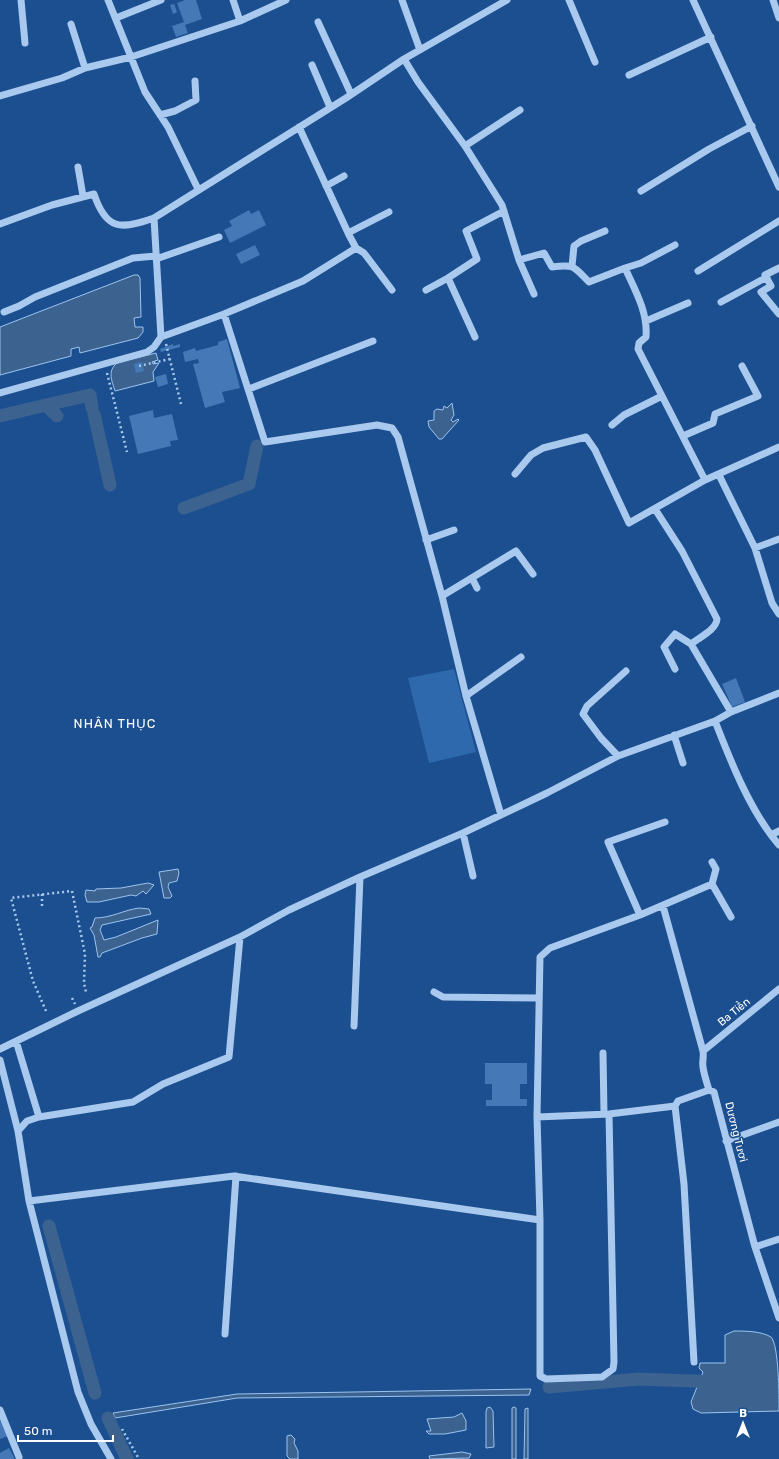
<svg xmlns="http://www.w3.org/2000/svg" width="779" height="1459" font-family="Rubik,sans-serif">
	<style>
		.green { fill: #2e69ad }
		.water { fill: #3c6290; stroke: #9cc4f0 }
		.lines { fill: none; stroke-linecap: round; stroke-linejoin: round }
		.canal { stroke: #3c6290; stroke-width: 13 }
		.building { fill: #4478b7 }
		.path { stroke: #a9c9ee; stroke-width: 2.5; stroke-dasharray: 2 3; stroke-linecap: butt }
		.minor { stroke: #a9c9ee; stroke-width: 7 }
		.labels { text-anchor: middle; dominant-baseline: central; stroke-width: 3.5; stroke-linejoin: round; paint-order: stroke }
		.street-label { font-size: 11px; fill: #fff; stroke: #1b4f8f }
		.quarter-label { font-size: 13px; letter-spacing: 1px; fill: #fff; stroke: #1b4f8f }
	</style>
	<rect width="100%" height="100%" fill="#1b4f8f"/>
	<path class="green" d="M454,669L476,752L429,763L408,678Z"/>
	<path class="water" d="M134,275H138L140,278L141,317L134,318L135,327H143V332L138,338L80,353L79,347L71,349V356L0,375V327Z
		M156,353L158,360L152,362L153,364L159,363L153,372L154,381L115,391C112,381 107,371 117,363Z
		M452,403L454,415L451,420L453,422L458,419L459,420L442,439H439L429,427L428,421L434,420V411L437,409L443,410L444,406L447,408Z
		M178,869L179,873L177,881L169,883L168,887L172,896L170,898H164L159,872Z
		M148,883L154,885L146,894L143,891L136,896L131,895L99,902H87L85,895L86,890L95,891L96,889L121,888Z
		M139,908L149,909L151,914L102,925L100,930L104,940L116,937L158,920L157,934L142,938L102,953L100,957H98L94,935L90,928L92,927L95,918C111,918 124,910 139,908Z
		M734,1331C745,1331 761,1331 771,1337C779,1345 779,1397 779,1411L701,1413L693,1409L691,1402L703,1372L699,1368L700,1363H725V1335Z
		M531,1389L529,1395L237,1398L115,1418L113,1413L237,1394Z
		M490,1407L493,1411L494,1447L486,1448V1412L487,1408Z
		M514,1407L516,1408V1459H512V1408Z
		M528,1408V1459H524L525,1409Z
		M462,1413L466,1421V1430L445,1434H429L426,1431H431L427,1419L454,1417Z
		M291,1435L295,1439L294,1443L298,1451V1459H290L287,1456V1436Z
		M462,1452L471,1454L469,1458L430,1459L429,1456Z"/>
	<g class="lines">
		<path class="canal" d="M46,405L90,395L92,408
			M94,414L110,485
			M0,416L46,405L57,416
			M184,508L249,484L257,446
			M49,1226L95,1393
			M549,1387L639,1379L716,1382
			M108,1418L127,1459"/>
	</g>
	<path class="building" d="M185,0H196L202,19L185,25L188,33L176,37L172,26L184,22L177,3Z
		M174,4L177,12L173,14L170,5Z
		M249,210L251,214L259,210L266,225L230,243L224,230L232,226L229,221Z
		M255,245L260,255L241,264L236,254Z
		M227,339L240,388L222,392L225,402L205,408L193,364L199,363L198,359L185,362L183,352L195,348L196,351L218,345V342Z
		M173,344V346L180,344V347L161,352L160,349Z
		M142,362L144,371L136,373L134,364Z
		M166,374L168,384L158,387L155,377Z
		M153,410L154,418L172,414L178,440L170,441L171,446L138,454L129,416Z
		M736,678L745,702L732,707L722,684Z
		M485,1063H527V1084H520V1099H527V1106H486V1100H492V1084H485Z
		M0,1420L8,1436L0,1439Z
		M9,1448L15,1459H0V1453Z"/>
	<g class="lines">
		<path class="path" d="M166,344L181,404
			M139,366L170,359
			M107,373L127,452
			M42,894V908
			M72,998L75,1004
			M46,1011L33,981L11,898L72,891L85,954L84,983L86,992
			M122,1429L139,1459"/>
		<path class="minor" d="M21,0L25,43
			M108,0L145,92L168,127L198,189
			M233,0L240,21
			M402,0L420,50
			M569,0L595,62
			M693,0L779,187
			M773,0L779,18
			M116,18L161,0
			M318,22L351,94
			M71,24L85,68
			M404,59L418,82L465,146L502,205L519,260L544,253L552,267C575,264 573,266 589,282L625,268C635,290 648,312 646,337L639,343L638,349L705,480
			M312,65L330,107
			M629,75L711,37
			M0,96L62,78L85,68L131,57L240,21L286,0
			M160,115L175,111L196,100L195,81
			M299,127L349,235L356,248L364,253L392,290
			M465,146L520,110
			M78,167L83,196
			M326,186L344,176
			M641,191L709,149L752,126
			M154,218L161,337
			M0,224L52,205L94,194C106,230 120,230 154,218L346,98L404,59L507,0
			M348,233L389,212
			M156,259L219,237
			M519,260L534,294
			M572,266L574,246L581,241L605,231
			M625,268L641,263L675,245
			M779,268L765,275L771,286L761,292L779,314
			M698,271L779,221
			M426,290L448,278
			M721,302L767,277
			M4,312L19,306L35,297L133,258L156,256
			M224,314L265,442L377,425L392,428L398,437L442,596L466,696L501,815
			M646,321L688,303
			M475,337L448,278L477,259L466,231L504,211
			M249,389L373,341
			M0,393L147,352L154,347L161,337L224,314L303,281L356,248
			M612,425L624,415L662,396
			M683,436L713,423L715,414L758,396L742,366
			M515,474L531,455L543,448L586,437L595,450L629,523L705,480L779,447
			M719,475L755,548L772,603L779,614
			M655,509L682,551L717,619C716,630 700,637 691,644L731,712
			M426,540L454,530
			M755,548L779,539
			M472,578L477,588
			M442,596L516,551L533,574
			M675,669L664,647L675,634L691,644
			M466,696L521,657
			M715,721C731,762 750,811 779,845
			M674,735L683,763
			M618,756L601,738L583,714L587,706L626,671
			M463,833L473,876
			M771,835L779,831
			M712,862L716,869L712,884
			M663,906L703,1051C704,1057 702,1062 703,1067C704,1075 707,1083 709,1090L714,1092L715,1096L755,1247L779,1318
			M640,915L608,842L665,822
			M434,992L443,997L538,998
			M354,1026L360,877
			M16,1041L39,1117
			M0,1049L78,1011L240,937L289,910L360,877L463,833L547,793L618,756L715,721L731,712L779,693
			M703,1051L779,989
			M603,1053L604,1114
			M0,1060L18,1131L29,1201L78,1392L91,1424L111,1459
			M675,1106L684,1184L694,1362
			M609,1114L614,1362L613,1369L602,1377L546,1379L540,1376V1220L537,1117L540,957L550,948L640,915L712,884L731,917
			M537,1117L609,1114L675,1106L678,1101L709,1090
			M18,1131L27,1121L39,1117L133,1102L163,1084L229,1057L240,937
			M726,1141L779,1122
			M29,1201L234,1176L540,1220
			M755,1247L779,1239
			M225,1334L236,1176
			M0,1410L19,1457"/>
	</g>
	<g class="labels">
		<g class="street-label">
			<text transform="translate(734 1012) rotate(-39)">Ba Tiền</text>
			<text transform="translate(736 1132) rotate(76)">Dương Tươi</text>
		</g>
		<g class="quarter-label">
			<text x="115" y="723">NHÂN THỤC</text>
		</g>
	</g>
	<g transform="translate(743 1423)" stroke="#1b4f8f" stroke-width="3" paint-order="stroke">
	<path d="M0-3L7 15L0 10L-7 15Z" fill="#ffffff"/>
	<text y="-6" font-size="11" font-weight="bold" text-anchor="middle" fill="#ffffff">B</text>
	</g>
	<path d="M18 1435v6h95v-6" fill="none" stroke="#ffffff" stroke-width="2"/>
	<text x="24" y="1435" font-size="12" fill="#ffffff" stroke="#1b4f8f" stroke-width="3" paint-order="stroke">50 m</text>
</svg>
